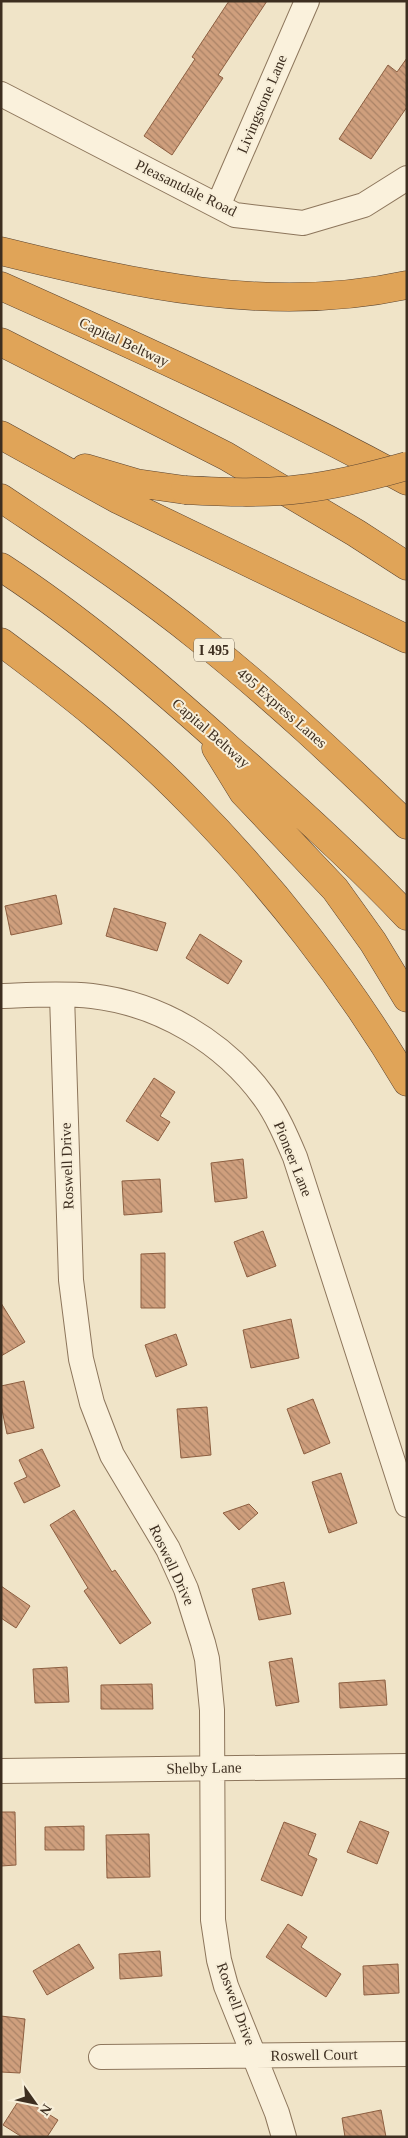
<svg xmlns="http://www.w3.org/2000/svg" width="408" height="2138" font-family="Georgia,serif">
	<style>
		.building { fill: url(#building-back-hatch); stroke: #8d5f41 }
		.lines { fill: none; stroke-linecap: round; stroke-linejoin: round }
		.minor-casing { stroke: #8d765c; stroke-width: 26 }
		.highway-casing { stroke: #5b4430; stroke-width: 29 }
		.minor { stroke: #faf1dc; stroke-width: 24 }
		.highway { stroke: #e0a458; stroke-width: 28 }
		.highway-bridge-casing { stroke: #5b4430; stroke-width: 29; stroke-linecap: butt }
		.highway-bridge { stroke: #e0a458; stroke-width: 28 }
		.labels { text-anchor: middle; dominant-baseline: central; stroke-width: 4; stroke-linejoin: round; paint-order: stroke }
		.shield { fill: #f7eed8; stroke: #756857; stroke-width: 1 }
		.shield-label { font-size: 14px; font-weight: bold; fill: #3d2e20 }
		.street-label { font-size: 15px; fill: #3d2e20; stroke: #f7eed8 }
	</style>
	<defs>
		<pattern id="building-back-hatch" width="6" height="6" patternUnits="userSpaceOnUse" patternTransform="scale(1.25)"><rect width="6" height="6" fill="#cf9f7d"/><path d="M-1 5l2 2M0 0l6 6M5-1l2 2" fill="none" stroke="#a98266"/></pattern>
	</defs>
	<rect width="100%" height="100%" fill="#f0e4c8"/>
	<path class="building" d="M229,1H267L218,75L223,78L172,155L144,136L195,59L192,57Z
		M407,58V107L371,159L339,139L388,65L397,72Z
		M56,895L62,924L11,935L5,906Z
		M114,908L166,923L157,951L106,936Z
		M200,934L242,961L228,984L186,958Z
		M154,1078L175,1092L160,1116L170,1122L158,1141L126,1121Z
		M243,1159L247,1198L215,1202L211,1163Z
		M160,1179L162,1212L124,1215L122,1181Z
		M263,1231L276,1266L247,1277L234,1242Z
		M165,1253V1308H141V1254Z
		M1,1303L25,1342L1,1356Z
		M291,1319L299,1358L251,1368L243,1330Z
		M176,1334L187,1365L156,1377L145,1345Z
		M24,1381L34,1428L7,1434L1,1405V1386Z
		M313,1399L330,1443L304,1454L287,1409Z
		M207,1407L211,1455L181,1458L177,1409Z
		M42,1449L60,1486L24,1503L14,1483L27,1477L19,1460Z
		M341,1473L357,1523L329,1533L312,1482Z
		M249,1504L258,1513L239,1530L223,1513Z
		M74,1510L112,1572L115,1570L151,1623L120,1644L84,1591L88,1588L50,1525Z
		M284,1582L291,1614L259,1620L252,1589Z
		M1,1586L30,1606L16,1628L1,1618Z
		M292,1658L299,1702L276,1706L269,1662Z
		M67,1667L69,1702L35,1703L33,1669Z
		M385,1680L387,1705L340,1708L339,1683Z
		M152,1684L153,1709H101V1685Z
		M1,1812H15L16,1865L1,1866Z
		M360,1821L389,1832L377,1864L347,1852Z
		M284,1822L316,1834L308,1855L317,1859L302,1896L261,1880Z
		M84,1826V1850H45V1827Z
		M149,1834L150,1877L107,1878L106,1835Z
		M288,1924L307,1937L301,1947L341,1974L326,1997L266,1957Z
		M79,1944L94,1968L47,1995L33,1971Z
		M160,1951L162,1976L120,1979L119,1954Z
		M398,1964L399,1993L364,1995L363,1966Z
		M1,2016L25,2019L20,2073L1,2072Z
		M21,2097L58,2120L47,2137H22L3,2125Z
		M381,2110L386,2137H345L342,2118Z"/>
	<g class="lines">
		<defs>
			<path id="minor" d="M1,94L235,215L303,223L364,205L407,178
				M218,206L307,1
				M62,995L71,1280L81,1359L92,1403L112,1455L168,1549L186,1589L203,1643L207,1659L212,1710L213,1920L219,1960L226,1986L277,2113L284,2137
				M1,996C31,995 62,993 92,996C160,1004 224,1042 264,1097C277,1115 286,1136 295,1157L407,1505
				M1,1771L407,1766
				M101,2057L407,2054"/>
			<path id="highway" d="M1,251C135,284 269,315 407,285
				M1,286C138,347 275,409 407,481
				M1,342L226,456L356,533L407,566
				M1,435L119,500L407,639
				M85,468L136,483L185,490
				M1,498C68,543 136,587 199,638C272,696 340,760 407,825
				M1,567C81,619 157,684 227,747C289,801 350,856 407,916
				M1,642C67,691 132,742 189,801C271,884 348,982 407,1082
				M216,748L243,792L335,889L373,942L407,998"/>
		</defs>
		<use href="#minor" class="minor-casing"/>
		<use href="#highway" class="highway-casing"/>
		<use href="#minor" class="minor"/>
		<use href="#highway" class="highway"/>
		<defs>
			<path id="highway-bridge" d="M185,490C223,492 262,494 301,489C337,485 372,476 407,466"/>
		</defs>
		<use href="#highway-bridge" class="highway-bridge-casing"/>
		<use href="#highway-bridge" class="highway-bridge"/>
	</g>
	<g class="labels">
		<rect class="shield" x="194" y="638.5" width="40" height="23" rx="4"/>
		<g class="shield-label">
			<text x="214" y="650">I 495</text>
		</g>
		<g class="street-label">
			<text transform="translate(262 104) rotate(-67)">Livingstone Lane</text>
			<text transform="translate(186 188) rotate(26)">Pleasantdale Road</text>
			<text transform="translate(124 342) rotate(25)">Capital Beltway</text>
			<text transform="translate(282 708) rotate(41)">495 Express Lanes</text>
			<text transform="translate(211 733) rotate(41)">Capital Beltway</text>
			<text transform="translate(293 1159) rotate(68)">Pioneer Lane</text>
			<text transform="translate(67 1166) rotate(-92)">Roswell Drive</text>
			<text transform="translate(172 1565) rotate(65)">Roswell Drive</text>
			<text transform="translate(204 1768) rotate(-1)">Shelby Lane</text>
			<text transform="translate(236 2004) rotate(70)">Roswell Drive</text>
			<text transform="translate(314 2055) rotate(-1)">Roswell Court</text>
		</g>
	</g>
	<rect width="408" height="2138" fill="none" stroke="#3d2e20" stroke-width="5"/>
	<g transform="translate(35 2103) rotate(123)" stroke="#f7eed8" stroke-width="4" paint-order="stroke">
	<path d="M0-4L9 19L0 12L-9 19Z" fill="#3d2e20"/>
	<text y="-8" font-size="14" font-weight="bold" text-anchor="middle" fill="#3d2e20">N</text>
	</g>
</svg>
